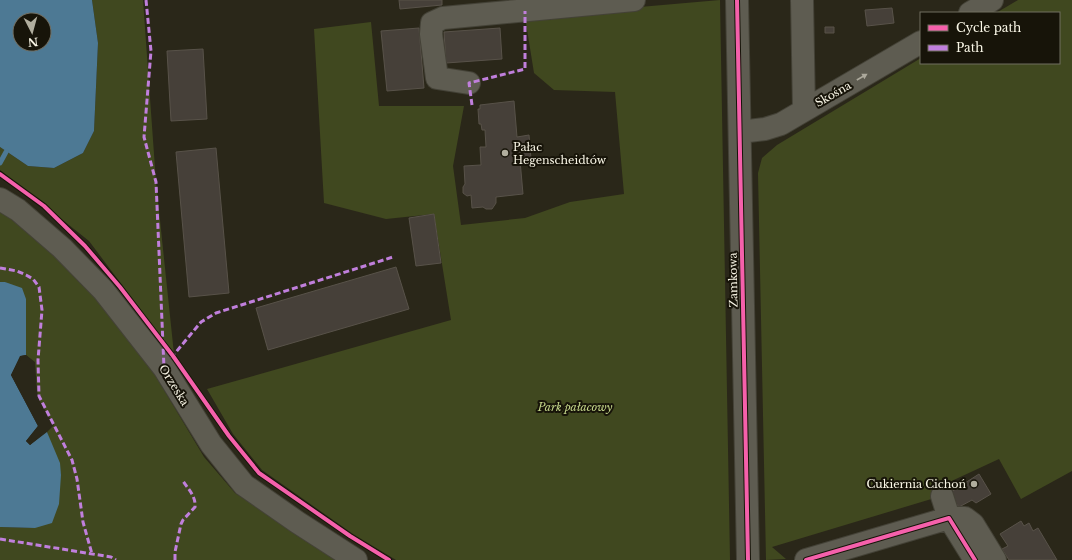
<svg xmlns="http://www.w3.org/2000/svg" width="1072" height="560" font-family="'Libre Baskerville',serif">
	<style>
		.green { fill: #40481f }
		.water { fill: #4d7994; fill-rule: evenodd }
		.pier { fill: #2a2719 }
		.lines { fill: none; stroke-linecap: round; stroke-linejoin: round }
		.stream { stroke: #4d7994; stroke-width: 5 }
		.building { fill: #464039; stroke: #585249 }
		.minor-casing { stroke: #444237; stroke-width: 24 }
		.minor { stroke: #5e5c51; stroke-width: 22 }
		.quiet { stroke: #c07fdc; stroke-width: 3; stroke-dasharray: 6 3; stroke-linecap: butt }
		.cycleway-casing { stroke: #171409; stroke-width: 6 }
		.cycleway { stroke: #f560ab; stroke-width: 4 }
		.oneway { fill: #aca99c }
		.poi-dot { fill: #b1ae9e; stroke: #171409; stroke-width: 1.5 }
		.labels { text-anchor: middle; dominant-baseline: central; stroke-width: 4; stroke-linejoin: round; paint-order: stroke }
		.street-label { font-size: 11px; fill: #f9f6e6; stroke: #171409 }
		.poi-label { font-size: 11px; fill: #f9f6e6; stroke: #171409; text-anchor: start }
		.park-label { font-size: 11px; font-style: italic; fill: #c4d68a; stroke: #171409 }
	</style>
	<rect width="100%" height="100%" fill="#2a2719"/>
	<path class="green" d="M92,0H143L156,182L174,354L89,241L0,170V147L28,166L54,168L83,153L94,131L98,43Z
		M720,0L730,560H396L353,534L262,470L233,434L207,389L451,320L434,214L386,219L324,203L314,29L371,22L379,106H464L453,166L461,225L525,218L570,202L624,194L615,92L554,90L534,73L525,17Z
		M1018,0H1072V471L1021,499L999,459L943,485L948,494L772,547L786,559L766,560L758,173L762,158L777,145L921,58V63H1059V13H996Z
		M0,211L16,221L75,274L99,299L155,375L204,457L235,493L338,560H0V527L35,528L61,475L47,432L54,425L39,400L37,391L35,362L26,355V299L5,282H0Z"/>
	<path class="water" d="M0,0H92L98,43L94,131L83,153L54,168L28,166L0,147ZM20,20H44V44H20Z
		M0,282H5L22,288L26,299V355L20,356L11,375L38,426L26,441L30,445L47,432L60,463L61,475L59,504L52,523L35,528L0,527Z"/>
	<path class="pier" d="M26,355L28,357L22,358L13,375L40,426L29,441L30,443L46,430H48L30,445L26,441L38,426L11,375L21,356Z"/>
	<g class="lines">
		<path class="stream" d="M0,163L6,152"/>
	</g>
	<path class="building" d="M399,0H442V5L400,9Z
		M892,8L894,23L867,26L865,10Z
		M825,27H834V33H825Z
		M419,28L424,88L387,91L381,31Z
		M500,28L502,59L446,63L444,32Z
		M203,49L207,119L171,121L167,51Z
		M514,101L517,137L529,135L531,159L520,160L523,194L496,197V203L492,209H486L483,207L472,208L471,195L467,196L463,193V187L465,184L464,166L481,165L480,147H486L485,130H482L481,124H479L478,109H480V105Z
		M216,148L229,293L189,297L176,152Z
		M434,214L441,263L416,266L409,218Z
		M396,267L409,309L268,350L256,308Z
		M979,474L991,494L976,503L972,500L959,507L948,494Z
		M1021,521L1024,526L1029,523L1033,531L1038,528L1057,560H1009L1002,549L1008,546L1000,534Z"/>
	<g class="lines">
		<defs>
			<path id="minor" d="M737,0L748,560
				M802,0L804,110
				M970,13L992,0
				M469,83L437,78L431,34L432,23L443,18L634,0
				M740,132L765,129L781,124L921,42
				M0,199L18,210L62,248L103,290L164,368L211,444L244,485L297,522L356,560
				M942,496L949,518H965L973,524L995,560
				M806,560L949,518L975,560"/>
		</defs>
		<use href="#minor" class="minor-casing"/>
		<use href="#minor" class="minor"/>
		<path class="quiet" d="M146,0L151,51L144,137L156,182L164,368
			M472,105L469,83L525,69V11
			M0,268L17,271L26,275L33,279L39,287L42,310L38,360L39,396L72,460L77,479L83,522L92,554
			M171,358L201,322L216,313L393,257
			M0,539L111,557L116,560
			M175,560V552L181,524L183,520L195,507C196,496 188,489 183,481"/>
		<defs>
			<path id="cycleway" d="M737,0L748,560
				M0,174L44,206L85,246L120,287L173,356L229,436L259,473L350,536L389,560
				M806,560L949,518L975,560"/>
		</defs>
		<use href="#cycleway" class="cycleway-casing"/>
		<use href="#cycleway" class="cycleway"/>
	</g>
	<defs><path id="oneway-solid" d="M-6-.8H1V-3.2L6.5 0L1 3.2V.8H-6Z"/></defs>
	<use class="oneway" href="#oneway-solid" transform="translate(862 77) rotate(-30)"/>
	<g class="poi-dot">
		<circle cx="505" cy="153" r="4"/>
		<circle cx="974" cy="484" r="4"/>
	</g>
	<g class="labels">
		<g class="street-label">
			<text transform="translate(833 94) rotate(-30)">Skośna</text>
			<text transform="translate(733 280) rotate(-91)">Zamkowa</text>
			<text transform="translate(174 385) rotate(58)">Orzeska</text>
		</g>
		<g class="poi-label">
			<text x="513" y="147">Pałac<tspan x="513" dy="13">Hegenscheidtów</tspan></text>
			<text x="966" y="484" text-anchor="end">Cukiernia Cichoń</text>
		</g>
		<g class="park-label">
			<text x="575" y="407">Park pałacowy</text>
		</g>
	</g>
	<rect x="920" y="12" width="140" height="52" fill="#171409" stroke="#716e61"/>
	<rect x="928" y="25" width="20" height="6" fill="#f560ab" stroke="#716e61"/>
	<text x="956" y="32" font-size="12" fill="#f9f6e6">Cycle path</text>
	<rect x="928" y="45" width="20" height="6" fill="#c07fdc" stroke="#716e61"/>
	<text x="956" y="52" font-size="12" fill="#f9f6e6">Path</text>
	<g transform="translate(32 32) rotate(174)"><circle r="19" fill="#171409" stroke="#716e61"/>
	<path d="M0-3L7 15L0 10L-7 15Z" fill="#b1ae9e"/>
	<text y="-6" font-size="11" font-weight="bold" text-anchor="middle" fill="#f9f6e6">N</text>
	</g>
</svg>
